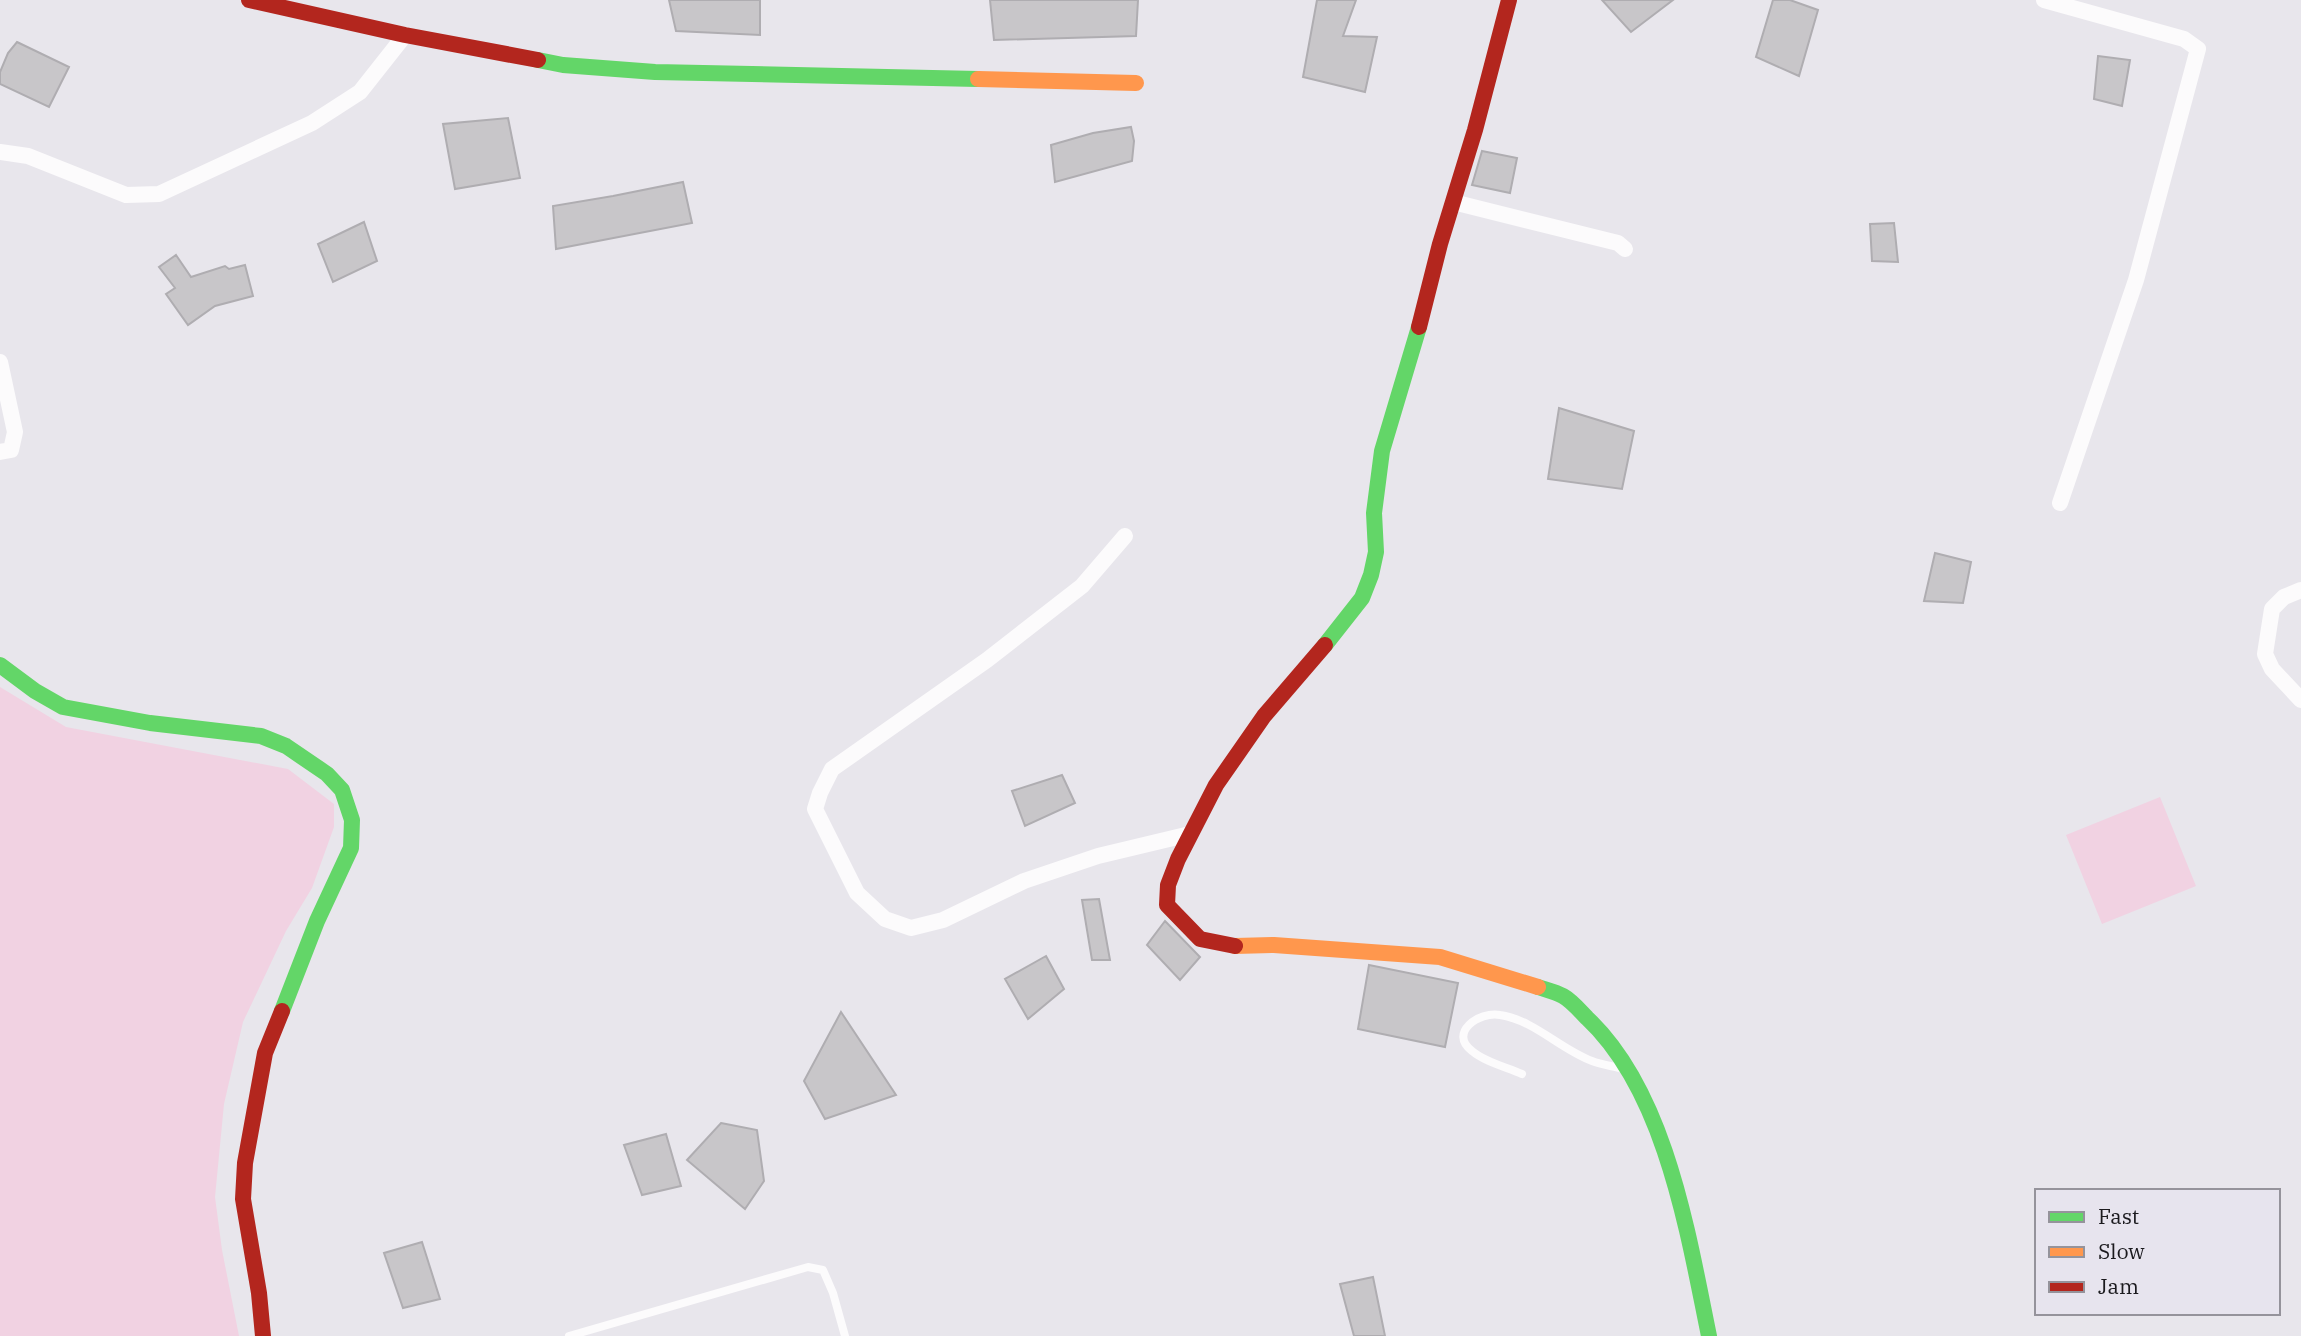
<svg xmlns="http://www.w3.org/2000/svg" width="2301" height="1336" font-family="'IBM Plex Serif',serif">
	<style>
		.green { fill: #f1d2e2 }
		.building { fill: #c8c6c9; stroke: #afadb1; stroke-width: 2 }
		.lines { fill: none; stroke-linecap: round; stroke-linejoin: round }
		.lane { stroke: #fcfbfc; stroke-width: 8 }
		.street { stroke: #fcfbfc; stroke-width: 16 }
		.fast { stroke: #63d668; stroke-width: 16 }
		.slow { stroke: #ff974d; stroke-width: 16 }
		.jam { stroke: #b3261e; stroke-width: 16 }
	</style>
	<rect width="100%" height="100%" fill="#e8e6ec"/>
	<path class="green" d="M0,687L66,727L288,769L334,804V827L312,888L286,931L243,1022L224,1104L215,1197L222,1250L239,1336H0Z
		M2160,797L2196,886L2102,924L2066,835Z"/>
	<path class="building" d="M669,0H760V35L676,31Z
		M990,0H1138L1136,36L994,40Z
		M1317,0H1356L1343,36L1377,37L1365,92L1303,77Z
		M1602,0H1673L1631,32Z
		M1773,0H1790L1818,10L1799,76L1756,57Z
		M17,42L69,67L49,107L0,84V72L8,53Z
		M2098,56L2130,60L2122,106L2094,99Z
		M508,118L520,178L455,189L443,124Z
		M1131,127L1134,141L1132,161L1055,182L1051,145L1093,133Z
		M1482,151L1517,158L1510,193L1472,185Z
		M683,182L692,223L556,249L553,206L613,196Z
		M364,222L377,261L333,282L318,244Z
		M1894,223L1898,262L1872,261L1870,224Z
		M176,255L191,277L225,266L229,269L245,265L253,296L215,306L188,325L166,294L175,288L159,267Z
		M1559,408L1634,431L1622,489L1548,479Z
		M1935,553L1971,562L1963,603L1924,601Z
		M1062,775L1075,803L1025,826L1012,791Z
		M1099,899L1110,960H1092L1082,900Z
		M1165,921L1200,957L1180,980L1147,945Z
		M1046,956L1064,989L1028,1019L1005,979Z
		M1369,965L1458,983L1445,1047L1358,1029Z
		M841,1012L896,1095L825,1119L804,1081Z
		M721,1123L757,1130L764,1181L745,1209L687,1160Z
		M666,1134L681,1186L642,1195L624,1145Z
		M422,1242L440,1299L403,1308L384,1253Z
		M1373,1277L1385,1336H1354L1340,1284Z"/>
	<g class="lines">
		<path class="lane" d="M1522,1074C1506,1067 1485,1062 1472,1051C1448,1033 1479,1011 1500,1015C1534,1020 1560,1049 1592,1061C1602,1065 1613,1066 1623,1069
			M569,1336L808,1267L823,1270L833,1293L845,1336"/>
		<path class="street" d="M2044,0L2184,39L2198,49L2136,280L2060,503
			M0,152L28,156L126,195L159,194L312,123L360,92L405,35
			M1453,202L1618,243L1625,249
			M0,362L15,432L11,450L0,452
			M1125,536L1082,586L987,660L832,769L820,793L815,809L857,893L885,919L911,928L943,920L1024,881L1098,856L1190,834
			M2301,590L2284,597L2272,609L2265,654L2272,669L2301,700"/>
		<path class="fast" d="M538,60L563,65L655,72L978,79
			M1325,645L1362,598L1371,575L1376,552L1374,513L1382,451L1419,327
			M0,665L35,691L63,707L150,723L261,736L286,746L327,774L342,790L352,820L351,848L317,921L282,1011
			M1538,987C1547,990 1556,992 1563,996C1572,1001 1580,1011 1587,1018C1666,1092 1688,1234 1709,1336"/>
		<path class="slow" d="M978,79L1136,83
			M1235,946L1274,945L1440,957L1538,987"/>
		<path class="jam" d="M249,0L405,35L538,60
			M1419,327L1440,244L1475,130L1509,0
			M1235,946L1200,939L1167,905L1168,885L1178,859L1216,785L1264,716L1325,645
			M263,1336L259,1293L243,1199L245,1163L265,1053L282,1011"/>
	</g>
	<rect x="2035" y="1189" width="245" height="126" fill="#e7e4ee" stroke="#95939b" stroke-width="2"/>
	<rect x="2049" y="1212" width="35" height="10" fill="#63d668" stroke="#95939b" stroke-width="2"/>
	<text x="2098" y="1224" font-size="21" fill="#1b1a1e">Fast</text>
	<rect x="2049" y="1247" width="35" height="10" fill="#ff974d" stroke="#95939b" stroke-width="2"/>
	<text x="2098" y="1259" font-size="21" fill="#1b1a1e">Slow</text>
	<rect x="2049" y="1282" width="35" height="10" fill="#b3261e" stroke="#95939b" stroke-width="2"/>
	<text x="2098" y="1294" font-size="21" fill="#1b1a1e">Jam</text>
</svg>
